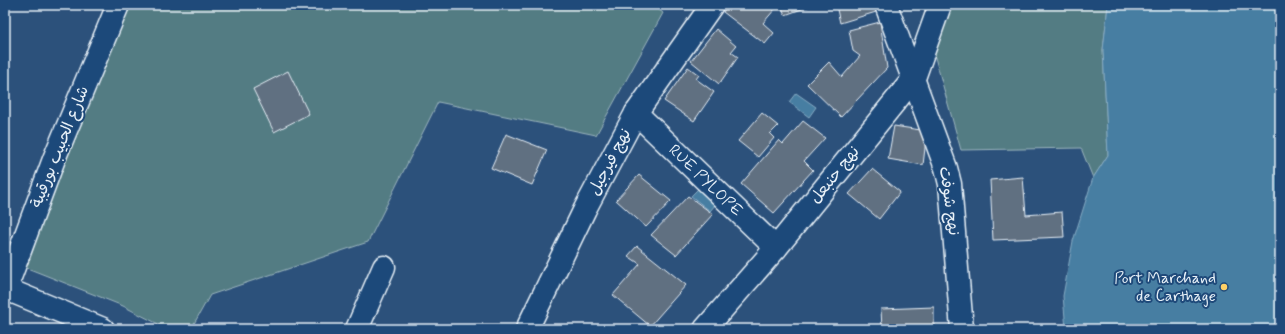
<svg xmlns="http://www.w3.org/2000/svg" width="1285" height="334" font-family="Mynerve,'Playpen Sans Arabic',sans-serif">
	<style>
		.green { fill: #527b83; stroke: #9db6be }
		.water { fill: #477ea2; stroke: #87acc4 }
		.building { fill: #616f81; stroke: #e8f1f8 }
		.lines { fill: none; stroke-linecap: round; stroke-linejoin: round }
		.minor-casing { stroke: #e8f1f8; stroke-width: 25 }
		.major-casing { stroke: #e8f1f8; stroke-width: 25 }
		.minor { stroke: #1f4a7a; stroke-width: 22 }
		.major { stroke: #1f4a7a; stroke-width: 22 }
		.poi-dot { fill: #ffd166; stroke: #1f4a7a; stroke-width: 1.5 }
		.labels { text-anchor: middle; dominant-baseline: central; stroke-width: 4; stroke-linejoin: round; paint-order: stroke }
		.street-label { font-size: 16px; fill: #e8f1f8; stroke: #1f4a7a }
		.poi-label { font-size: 16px; fill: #e8f1f8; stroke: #1f4a7a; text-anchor: end }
	</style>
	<rect width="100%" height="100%" fill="#2c517b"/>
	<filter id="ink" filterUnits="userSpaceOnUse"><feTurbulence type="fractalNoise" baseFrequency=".025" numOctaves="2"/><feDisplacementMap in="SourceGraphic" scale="8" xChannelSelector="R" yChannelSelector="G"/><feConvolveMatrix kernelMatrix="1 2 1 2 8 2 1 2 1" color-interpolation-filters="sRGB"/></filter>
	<g filter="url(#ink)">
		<path class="green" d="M120,5H653L663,13L596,135L438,102L368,242L210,295L191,329H168L123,306L17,264Z
			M951,5H1108L1103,50L1108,155L1093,178L1081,148L961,150L934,54Z"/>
		<path class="water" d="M1108,5H1280V329H1066L1063,296L1073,241L1093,178L1108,155L1103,50Z
			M796,93L816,107L809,117L789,102Z
			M698,189L716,204L710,211L691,196Z"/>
		<path class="building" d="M728,5H742L746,8L748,5H769L775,9L763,23L774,33L765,44L723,12Z
			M781,5H813L785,15Z
			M836,5H873L876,12L840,23Z
			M880,22L887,68L841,117L807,84L829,62L842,77L860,56L853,51L849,30Z
			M716,29L736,46L731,52L738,57L719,84L691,61Z
			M688,67L699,75L696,79L714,92L694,121L664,101Z
			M288,71L309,114L274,132L253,89Z
			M762,113L778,126L770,134L774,138L758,157L738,141Z
			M803,121L825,138L804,161L813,170L774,213L741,184L779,140L783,144Z
			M894,126L927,131L923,165L888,159Z
			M506,134L547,150L532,185L491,168Z
			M872,169L900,192L879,219L849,194Z
			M639,175L671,201L646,227L616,200Z
			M1023,177L1026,215L1062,212L1064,237L993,240L990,180Z
			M688,196L713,214L676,255L651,235Z
			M637,246L686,285L650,326L613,295L640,264L628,256Z
			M934,307V329H882L881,309Z"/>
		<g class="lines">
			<defs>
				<g id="minor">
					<path d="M886,5L946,168L950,184L962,329"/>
					<path id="s1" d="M636,113L776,248"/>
					<path d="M6,289L103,329"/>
					<path d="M357,329L384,267"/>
					<path d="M527,329L585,209L636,113L712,5"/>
					<path d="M705,329L776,248L914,78L940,5"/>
				</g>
				<path id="major" d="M5,291L54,159L118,5"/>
			</defs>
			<use href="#minor" class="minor-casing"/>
			<use href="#major" class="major-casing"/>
			<use href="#minor" class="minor"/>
			<use href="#major" class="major"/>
		</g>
	</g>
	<circle class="poi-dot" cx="1224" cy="287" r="4"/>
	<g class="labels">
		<g class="street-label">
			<text transform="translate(60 147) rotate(-68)">شارع الحبيب بورقيبة</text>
			<text transform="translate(610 162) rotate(-62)">نهج فيرجيل</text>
			<text transform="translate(835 175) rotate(-51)">نهج حنبعل</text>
			<text stroke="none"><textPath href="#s1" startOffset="97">RUE PYLOPE</textPath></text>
			<text transform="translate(949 201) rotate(82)">نهج شوفت</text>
		</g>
		<g class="poi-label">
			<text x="1216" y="278">Port Marchand<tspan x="1216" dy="18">de Carthage</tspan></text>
		</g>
	</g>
	<rect width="1285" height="334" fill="none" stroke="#1f4a7a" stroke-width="20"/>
	<rect x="10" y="10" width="1265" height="314" fill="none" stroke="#e8f1f8" stroke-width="1.5" filter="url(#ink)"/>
</svg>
